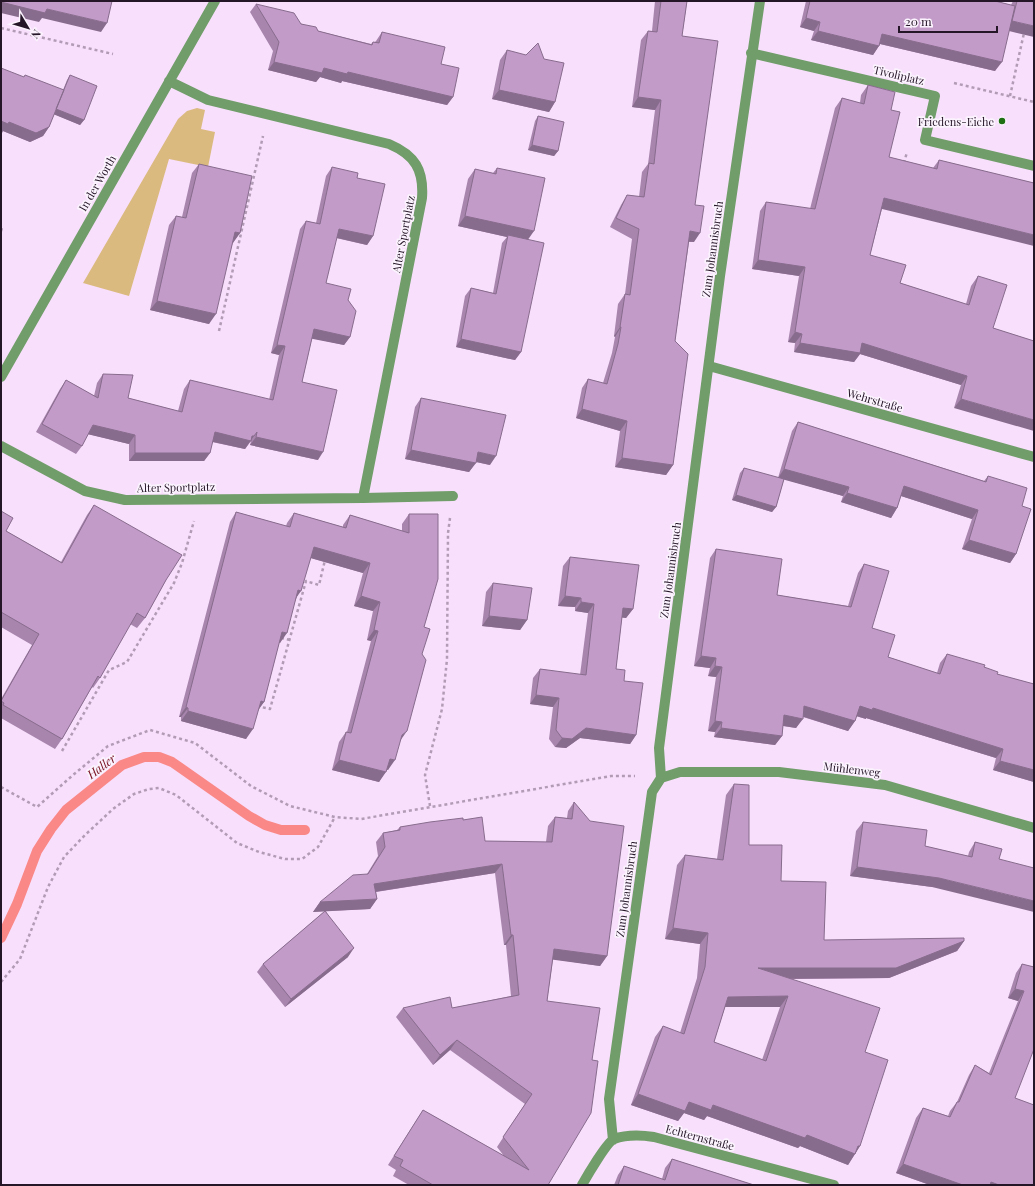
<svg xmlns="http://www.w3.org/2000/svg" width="1035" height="1186" font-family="'Playfair Display',serif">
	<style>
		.green { fill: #dbba7f }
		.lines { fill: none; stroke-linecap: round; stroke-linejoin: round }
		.stream { stroke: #fa8887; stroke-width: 10 }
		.path { stroke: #b29cb5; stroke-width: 2.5; stroke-dasharray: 3 3; stroke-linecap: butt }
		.minor { stroke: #709d69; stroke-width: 10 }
		.wall { fill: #a785ad; fill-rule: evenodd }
		.shaded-wall { fill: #886c8d }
		.building { fill: #c29bc9; stroke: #886c8d; fill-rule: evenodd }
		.poi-dot { fill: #1e6e12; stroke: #fbf3fd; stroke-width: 1.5 }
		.labels { text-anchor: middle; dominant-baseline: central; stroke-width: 3.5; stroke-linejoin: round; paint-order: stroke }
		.street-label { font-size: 11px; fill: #241527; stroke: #fbf3fd }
		.poi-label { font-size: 11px; fill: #241527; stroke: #fbf3fd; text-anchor: end }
		.water-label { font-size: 12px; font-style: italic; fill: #740c1b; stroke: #fbf3fd }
	</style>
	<rect width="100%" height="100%" fill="#f8dffc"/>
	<path class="green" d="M197,108L205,110L201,129L215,132L208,167L169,159L129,296L83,283L178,119L187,111Z"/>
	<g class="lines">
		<path class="stream" d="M1,938L17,904L37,851L51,829L66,810L122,765L144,757H159L172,762L249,816L265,825L281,830H305"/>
		<path class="path" d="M1,28L113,54
			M954,83L1034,102
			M1010,96L1024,33
			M904,163L907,152
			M1,231L2,228
			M219,331L263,136
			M281,638L290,640
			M257,706L270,709L306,581L319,585L325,560
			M62,751L109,670L127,662L174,583L182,563L194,521
			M1,787L37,807L73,775L108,746L150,730L195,743L251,786L290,806L335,817L361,819L611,776H635
			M430,806L425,775L442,709L447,659L448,533L450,518
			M1,982L20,959L48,887L64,857L85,835L113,809L134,794L149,789L159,788L176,795L237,843L259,852L285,859H302L318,847L335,817"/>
		<path class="minor" d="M751,53L935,96L925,140L1034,166
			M709,366L1034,457
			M1,377L215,1
			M1,446L85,491L125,500L363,498L422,198C424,170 415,155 389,144L208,100L169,81
			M363,498L453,496
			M661,778L680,772H779L885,785L1034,828
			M613,1140L609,1099L649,814L652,792L661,778L659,748L720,276L760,1
			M582,1185C587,1176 607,1142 614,1139C628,1134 641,1135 654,1137L834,1185"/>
	</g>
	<path class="wall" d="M655,1H687L682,36L695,205L694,242H689L675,341L673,465L666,475L615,467L620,431L576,418L582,388L588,379L603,383L612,353L615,337L614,336L618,304L625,294L632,239L610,227L621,205L627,195L639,197L642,172L648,164L655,110L632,107L641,40L648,31H652Z
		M806,1H995L1011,5L1013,1H1034L1009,31L995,71L880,44L873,55L811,40L814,31L800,27Z
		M256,4L318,31L371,44L373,42H375L376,41L382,32L441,64L453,97L447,105L342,81L341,83L320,77L316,82L268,70L273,51L250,12Z
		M507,50L555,102L549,112L492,99L500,60Z
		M70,75L84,120L80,125L54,114L49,127L43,136L30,142L3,131L2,133L24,77L63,90L67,80Z
		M868,85L891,110L889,157L933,168L939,160L1034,183L882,209L870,255L900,283L966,304L971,286L978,276L993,328L1034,341L954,408L961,385L860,354L854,362L794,352L795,343L788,342L799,276L752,269L760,211L766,202L810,209L835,108L842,98L860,103L861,95Z
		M538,116L558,151L554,156L528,150L535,121Z
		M199,164L240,233L233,242L209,324L150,310L169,225L176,216L182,217L192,173Z
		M332,167L357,178L373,236L367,245L336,238L326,283L348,300L350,337L344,345L312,338L302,382L318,460L250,445L251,441L245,449L212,442L210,453L204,461H129V444L88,434L82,446L76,454L36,432L60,389L66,380L94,396L97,383L103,374L128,398L178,411L184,389L190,380L269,400L279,355L271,353L300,229L306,221L316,223L326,176Z
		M497,168L528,239L521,352L515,360L456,347L465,296L471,288L493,293L502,243L507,237L458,226L468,179L475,169L493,173Z
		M421,398L490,465L476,462L469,472L405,459L415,407Z
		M798,422L984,481L988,476L1022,506L1016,554L1010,563L962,549L972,519L901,496L897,508L891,518L841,502L843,496L784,479L776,507L772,512L732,500L740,473L744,468L778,478L792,431Z
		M94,505L166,580L145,618L137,628L130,624L100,678L93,688L92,687L62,739L55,749L1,718V699L32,645L1,627V511L6,531L61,562L87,515Z
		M236,512L286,526L287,523L294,513L343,527V525L350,515L402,531V524L409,514L424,627L422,654L400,741L388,770L387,769L379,782L332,770L339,742L346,732H347L371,641L367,640L373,611L354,606L363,573L311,558L280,643H279L264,702L259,708L246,739L181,721V717H179L230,522Z
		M716,549L777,595L848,606L858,573L864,564L872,628L888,657L937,673L940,663L947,654L984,667L997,674L1034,684V782L993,770L996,758L866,718V719L856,716L855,721L848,731L803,717L796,728L783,726L782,736L775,745L714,737L715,732L708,731L716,677L708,676L710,668L694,666L710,558Z
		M570,557L633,609L626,618L622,617L616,669L624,681L636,735L630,744L580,738L566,748L555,747L549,739L553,707L530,704L533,678L540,669L580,675L588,613L575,611V607L558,606L563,566Z
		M493,583L527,620L520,630L482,626L486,592Z
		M734,784L749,845L781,881L824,940L964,941L957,951L889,978L790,979L865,1052L860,1146L848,1165L800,1146L798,1148L707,1116L704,1120L684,1113L678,1121L631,1105L655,1037L663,1026L680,1033L697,978L700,944L665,939L677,865L685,855L717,859L726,795ZM725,1007H780L762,1060L714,1042Z
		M574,802L607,956L600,966L553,959L547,1001L548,1185H409L393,1176L396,1170L388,1165L423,1110L504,1156L497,1147L525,1104L450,1050L433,1065L396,1017L403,1008H452L511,996L506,945H504L495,873L376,892L377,899L370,909L326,911L348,957L285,1007L257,972L263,964L325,911L313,912L320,902L367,874L378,856L376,842L383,833L397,830L400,827L463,820L485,841L546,842L548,826L555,817L567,818L568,811Z
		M863,822L925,846L968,856L969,852L975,842L1002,849L932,887L850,876L856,831Z
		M1022,964L1034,967L1015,1098L1034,1185H930L896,1173L916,1118L923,1108L948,1116L950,1111L957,1102L969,1075L975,1065L989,1073L1018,1001L1008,998L1016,973Z
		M672,1159L754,1185H614L618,1175L624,1166L662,1179L665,1168Z"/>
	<path class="shaded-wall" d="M1,2L47,9L107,23L101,32L42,18L39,22L1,13Z
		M806,18L820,22L814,31L800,27Z
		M1012,21L1034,26V37L1005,30Z
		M818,31L879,46L873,55L811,40Z
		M882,34L1002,62L995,71L876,43Z
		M274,62L348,72L453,97L447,105L342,81L341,83L320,77L316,82L268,70Z
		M499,90L555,102L549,112L492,99Z
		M638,97L661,100L655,110L632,107Z
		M56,109L84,120L80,125L53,114Z
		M1,121L49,127L43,136L30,142L3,131L2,133L1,132Z
		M532,145L558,151L554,156L528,150Z
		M884,198L1034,235V246L878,208Z
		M465,216L534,231L527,241L508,235L507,237L458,226Z
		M339,229L373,236L367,245L333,237Z
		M690,231L700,233L694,242L684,241Z
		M235,232L240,233L233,243L228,241Z
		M758,260L805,267L799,276L752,269Z
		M157,301L216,314L209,324L150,310Z
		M620,327H621L615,337L614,336Z
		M314,329L350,337L344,345L308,338Z
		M795,332L802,334L795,343L788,342Z
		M461,339L521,352L515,360L456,347Z
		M800,343H862L967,376L961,385L860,354L854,362L794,352Z
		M277,345L285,346L279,355L271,353Z
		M961,399L1034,420V431L954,408Z
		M582,409L627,421L620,431L576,418Z
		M93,425L135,435L129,444L87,434Z
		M215,432L252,436H254L245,449L209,441Z
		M256,437L323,452L318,460L250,445Z
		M411,450L476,463L469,472L405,459Z
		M478,452L496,456L490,465L472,461Z
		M135,453H210L204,461H129Z
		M622,458L673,465L666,475L615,467Z
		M784,469L849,487L843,496L778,478Z
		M904,486L978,510L972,519L898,495Z
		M847,493L897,508L891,518L841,502Z
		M736,495L776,507L772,512L732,500Z
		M969,540L1016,554L1010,563L962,549Z
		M314,547L370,563L363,573L307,557Z
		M298,590L301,591L294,601Z
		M361,596L380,602L373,611L354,606Z
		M565,596L581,598L575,607L558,606Z
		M581,602L594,604L588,613L575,611Z
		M623,608L633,609L626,618L616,617Z
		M489,616L527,620L520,630L482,626Z
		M374,630L378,631L371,641L367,640Z
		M282,632L287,633L280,643L275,642Z
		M701,656L716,658L710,668L694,666Z
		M715,666L722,667L716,677L708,676Z
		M536,695L559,698L553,707L530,704Z
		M261,701L264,702L257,712Z
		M804,706L855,721L848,731L798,715Z
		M860,706L873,708L1003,749L996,758L866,718V719L853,715Z
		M186,707L188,708L181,717H179Z
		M188,711L253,729L246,739L181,721Z
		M784,715L803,719L796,728L778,725Z
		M715,721L722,722L715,732L708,731Z
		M586,728L636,735L630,744L580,738L566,748L555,747L562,738Z
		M721,728L782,736L775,745L714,737Z
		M407,731L400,741L395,745L402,735Z
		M390,759L395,760L388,770L383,768Z
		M339,760L386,772L379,782L332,770Z
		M1000,761L1034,770V782L993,770Z
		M502,864L495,873L368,893L374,884Z
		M857,867L939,878L1034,901V912L932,887L850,876Z
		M377,899L370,909L313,912L320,902Z
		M673,928L708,933L700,944L665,939Z
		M511,935H513L506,945H504Z
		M964,941L957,951L889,978L750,979L758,968Z
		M354,948L348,957L285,1007L291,999Z
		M554,949L607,956L600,966L548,959Z
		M1015,989L1024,991L1018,1001L1008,998Z
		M788,996L780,1007H720L728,997Z
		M457,1040L450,1050L433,1065L440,1055Z
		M638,1094L689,1102L713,1105L807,1135L860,1146L848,1165L800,1146L798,1148L707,1116L704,1120L684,1113L678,1121L631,1105Z
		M903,1164L963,1185H930L896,1173Z
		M991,1182L999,1185H989Z"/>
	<path class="building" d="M1,1H112L107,23L47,9L45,13L1,2Z
		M661,1H687L682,36L718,41L695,205L704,206L700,233L690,231L675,341L688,354L673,465L622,458L627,421L582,409L588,379L607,384L618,344L621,327H620L625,294L630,295L639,229L616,218L627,195L644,197L649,163L654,164L661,100L638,97L648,31L657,32Z
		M810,1H995L1015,6L1002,62L882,34L879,46L818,31L820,22L806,18Z
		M1017,1H1034V26L1012,21Z
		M256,4L294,13L301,24L316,27L318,31L372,45L373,42L379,43L382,32L445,47L441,64L459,68L453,97L348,72L347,74L324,68L322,73L274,62L279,42Z
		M538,43L544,59L564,63L555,102L499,90L507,50L526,55Z
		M1,68L24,77L25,75L64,90L49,127L36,133L9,122L8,124L1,121Z
		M70,75L97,86L84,120L56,109Z
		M868,85L895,92L891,110L900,112L889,157L937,169L939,160L1034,183V235L884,198L870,255L906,265L900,283L969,305L978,276L1007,285L993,328L1034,341V420L961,399L967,376L862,343L860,353L800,343L802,334L795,332L805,267L758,260L766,202L815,209L842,98L864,104Z
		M538,116L564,122L558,151L532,145Z
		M199,164L252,176L240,233L235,232L216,314L157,301L176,216L186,218Z
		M332,167L358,173L357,178L385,184L373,236L339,229L326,283L351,289L348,300L356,311L350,337L314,329L302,382L337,390L323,452L256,437L257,432L254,436H252L251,441L215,432L210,453H135V435L93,425L82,446L42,424L66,380L98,398L103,374L133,375L128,398L182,412L190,380L273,400L285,346L277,345L306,221L320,224Z
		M497,168L545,178L534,231L465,216L475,169L496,174Z
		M508,235L544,243L521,352L461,339L471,288L496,294Z
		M421,398L506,415L496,456L478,452L476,463L411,450Z
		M798,422L986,482L988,476L1027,488L1022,506L1031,509L1016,554L969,540L978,510L904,486L897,508L847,493L849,487L784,469Z
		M744,468L784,479L776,507L736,495Z
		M94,505L182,555L166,580L145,618L137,613L100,678L98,676L62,739L3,705L4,703L1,701L39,634L1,612V511L13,518L6,531L62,563Z
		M236,512L290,527L294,513L346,528L350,515L409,533V514H438V579L424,627L430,629L422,654L426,660L407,731L402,735L395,760L390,759L386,772L339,760L346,732L351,733L378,631L374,630L380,602L361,596L370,563L314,547L301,591L298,590L287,633L282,632L264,702L261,701L253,729L188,711V708L186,707Z
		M716,549L782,559L777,595L851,607L864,564L889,571L872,628L895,635L888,657L940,674L947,654L985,665L984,667L998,672L997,674L1034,684V770L1000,761L1003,749L873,708L872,710L860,706L855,721L804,706L803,719L784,715L782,736L721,728L722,722L715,721L722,667L715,666L716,658L701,656Z
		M570,557L639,565L633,609L623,608L616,669L625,670L624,681L643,683L636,735L586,728L572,739L562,738L556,730L559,698L536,695L540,669L586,675L594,604L581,602V598L565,596Z
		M493,583L532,588L527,620L489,616Z
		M734,784L749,785V845H782L781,881L826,882L824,940L964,938V941L896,968H758L880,1008L865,1052L888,1060L860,1146H858L855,1154L807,1135L805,1138L713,1105L711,1110L689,1102L685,1111L638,1094L663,1026L684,1034L705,967L708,933L673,928L685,855L723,860ZM788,996L766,1061L714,1042L728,997Z
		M574,802L590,821L624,826L607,956L554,949L547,1001L600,1008L592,1060L598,1061L591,1113L548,1185H433L400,1166L403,1160L394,1156L423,1110L529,1170L503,1137L532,1094L457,1040L440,1055L403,1008L450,997L452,1008L519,995L513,935H511L502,864L374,884L377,899L320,902L353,875L368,874L385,847L383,833L400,830V827L430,822L463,818V820L482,817L485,841L552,842L555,817L572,819Z
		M863,822L927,830L925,846L972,857L975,842L1002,849L999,859L1034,868V901L939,878L857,867Z
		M325,911L354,948L291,999L263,964Z
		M1022,964L1034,967V1049L1015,1098L1034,1105V1185H999L991,1182L990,1185H963L903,1164L923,1108L950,1117L957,1102H959L975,1065L991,1075L1024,991L1015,989Z
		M672,1159L754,1185H618L624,1166L665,1180Z"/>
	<circle class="poi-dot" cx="1002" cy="121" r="4"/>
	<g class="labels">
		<g class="street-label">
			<text transform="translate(899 75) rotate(13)">Tivoliplatz</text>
			<text transform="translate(97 183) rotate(-60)">In der Worth</text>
			<text transform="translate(403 234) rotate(-79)">Alter Sportplatz</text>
			<text transform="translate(712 249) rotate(-82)">Zum Johannisbruch</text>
			<text transform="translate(875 400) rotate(16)">Wehrstraße</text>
			<text transform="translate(176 487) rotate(-1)">Alter Sportplatz</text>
			<text transform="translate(670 570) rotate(-82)">Zum Johannisbruch</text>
			<text transform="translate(852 769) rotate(7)">Mühlenweg</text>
			<text transform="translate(626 889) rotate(-82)">Zum Johannisbruch</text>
			<text transform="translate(700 1137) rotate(15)">Echternstraße</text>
		</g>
		<g class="poi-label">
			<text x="994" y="121">Friedens-Eiche</text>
		</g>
		<g class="water-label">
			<text transform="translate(101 766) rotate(-37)">Haller</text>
		</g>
	</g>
	<rect width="1035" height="1186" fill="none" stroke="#241527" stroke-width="4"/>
	<g transform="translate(28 28) rotate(128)" stroke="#fbf3fd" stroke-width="3" paint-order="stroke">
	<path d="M0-3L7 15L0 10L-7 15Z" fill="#241527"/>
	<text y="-6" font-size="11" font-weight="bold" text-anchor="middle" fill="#241527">N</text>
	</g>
	<path d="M899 26v6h98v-6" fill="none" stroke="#241527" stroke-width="2"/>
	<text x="905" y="26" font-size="12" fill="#241527" stroke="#fbf3fd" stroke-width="3" paint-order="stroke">20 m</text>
</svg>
